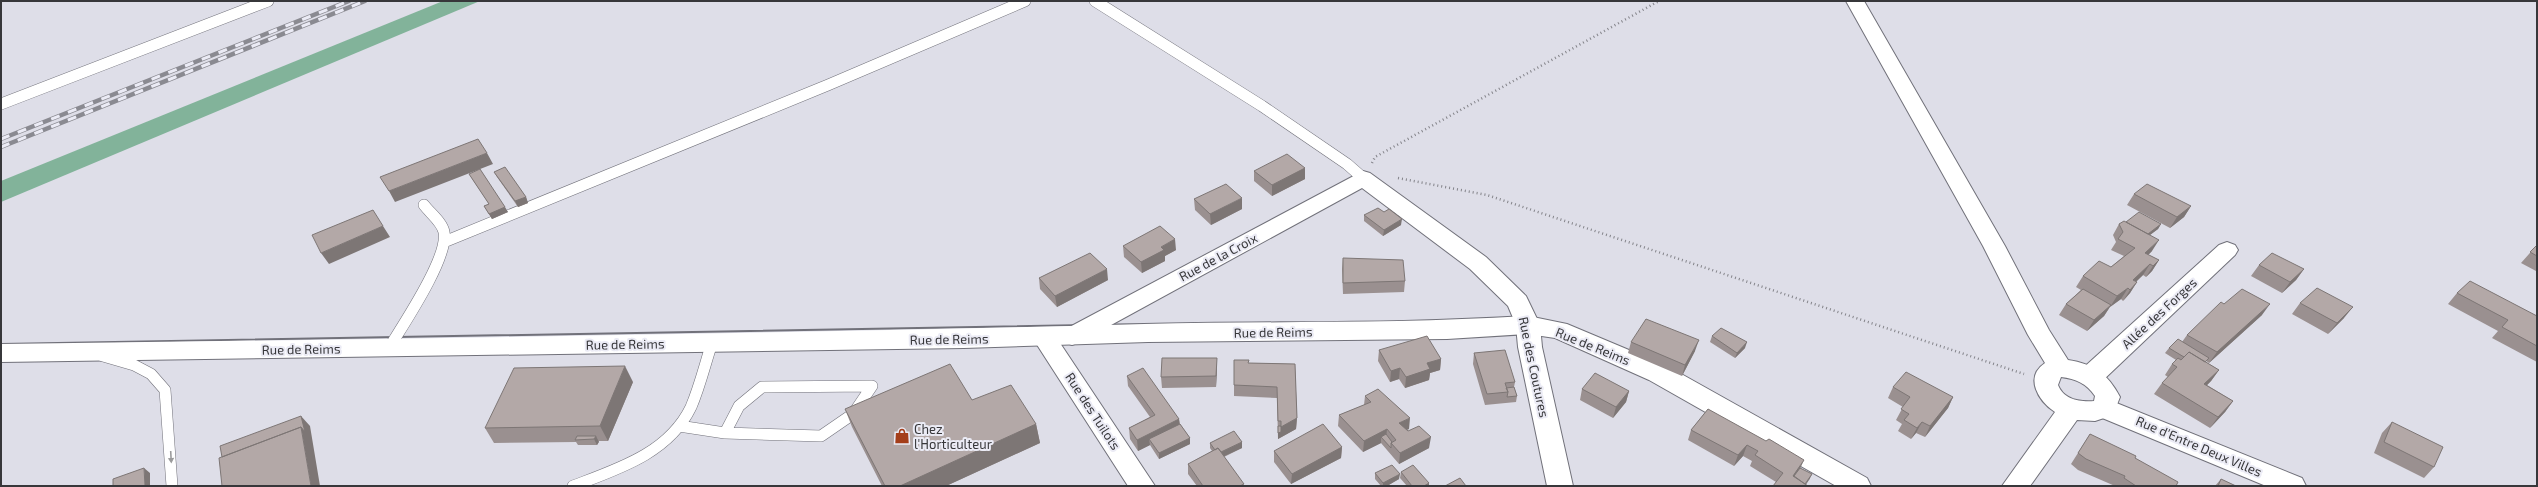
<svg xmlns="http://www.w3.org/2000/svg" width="2538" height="487" font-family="'Exo 2',sans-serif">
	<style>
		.forest { fill: #82b39a }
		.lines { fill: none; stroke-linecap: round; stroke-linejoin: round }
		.service-casing { stroke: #71717a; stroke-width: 12 }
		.minor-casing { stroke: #71717a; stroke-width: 2 }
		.tertiary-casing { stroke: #71717a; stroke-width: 2 }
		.path { stroke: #84848a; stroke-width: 2.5; stroke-dasharray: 1 3; stroke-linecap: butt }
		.service { stroke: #fff; stroke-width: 11 }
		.minor { fill: #fff; fill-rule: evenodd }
		.tertiary { fill: #fff; fill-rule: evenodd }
		.rail-casing { stroke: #8a8a91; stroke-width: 4.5 }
		.rail { stroke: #ebebf5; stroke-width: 3; stroke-dasharray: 9; stroke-linecap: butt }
		.wall { fill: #9a9090 }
		.shaded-wall { fill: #7d7675 }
		.building { fill: #b3a8a7; stroke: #7d7675 }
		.oneway { fill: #9b9b9c }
		.labels { text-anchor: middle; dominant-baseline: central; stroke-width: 4; stroke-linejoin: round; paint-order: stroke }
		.street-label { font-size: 13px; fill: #37373a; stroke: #ebebf5 }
		.poi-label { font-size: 13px; fill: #37373a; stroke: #ebebf5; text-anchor: start }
	</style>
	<rect width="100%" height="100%" fill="#dedee8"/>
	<path class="forest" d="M443,1H480L1,202V181Z"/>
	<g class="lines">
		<defs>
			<path id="service" d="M1095,1L1262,106L1347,164L1363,178
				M1,104L268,1
				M444,242L828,85L1025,1
				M389,348C403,325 449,257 444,232C442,222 430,213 424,205
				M103,356L134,365L151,374L165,390L172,486
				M872,386L853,414L821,436L725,433L739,406L762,387Z
				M679,426L725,433
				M573,486C618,469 669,453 691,407C700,386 705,364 712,343"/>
			<path id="minor" d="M1363,171L1370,173L1486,257L1526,296L1540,325L1542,347L1573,486H1547L1518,347L1516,325L1508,306L1470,269L1362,188L1080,342L1072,345L1064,342L1060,336L1064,330Z
				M2227,242L2235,245L2238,250L2235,255L2100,383L2091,385L2082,383L2079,376L2082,369L2219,245Z
				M1044,328L1052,331L1155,486H1128L1032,337L1036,331Z
				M2104,398L2302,478L2306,486H2266L2095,415L2092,408L2095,401Z"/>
			<path id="tertiary" d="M1846,1H1864L2005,246L2049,330L2068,360C2094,364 2108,374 2120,397L2113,415L2095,421L2077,420L2030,486H2002L2055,412C2038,401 2024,377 2045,363L2028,335L1983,246ZM2061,377C2076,379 2086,383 2095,396L2094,401C2080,402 2064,400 2058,385Z
				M1528,316L1567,324L1667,366L1867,478L1871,486H1836L1649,380L1555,338L1528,334L1447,339L1148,342L964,348L1,362V344C382,339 763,334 1144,324C1272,321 1400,324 1528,316Z"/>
		</defs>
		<use href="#service" class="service-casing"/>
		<use href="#minor" class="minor-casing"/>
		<use href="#tertiary" class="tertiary-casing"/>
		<path class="path" d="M1372,163L1375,157L1659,1
			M1398,178L1487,195L2024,374"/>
		<use href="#service" class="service"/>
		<use href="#minor" class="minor"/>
		<use href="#tertiary" class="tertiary"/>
		<defs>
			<path id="rail" d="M1,139L349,1
				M1,147L365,1"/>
		</defs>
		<use href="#rail" class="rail-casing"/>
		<use href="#rail" class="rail"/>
	</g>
	<path class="wall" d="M1305,168V179L1272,196L1254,181V171Z
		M494,172L526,197L528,203L518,207L497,177Z
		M469,174L508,212L492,219L484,206L489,204Z
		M2134,194L2191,206L2184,217L2170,228L2127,205Z
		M1194,199L1242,209L1211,225L1195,210Z
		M1384,212L1401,225L1383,236L1364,221V215Z
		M2126,222L2161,224L2158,229L2150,235L2152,251L2148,255L2159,260L2152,271L2146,277L2143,275L2136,282H2137L2130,293L2123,301L2121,299L2110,307L2104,316L2087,331L2059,315L2066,304L2081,290L2076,287L2083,276L2111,267L2124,256L2111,250L2116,242L2113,235L2119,224Z
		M2537,245V270L2536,271L2521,263Z
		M1123,246L1176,250L1165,256V261L1142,273L1124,257Z
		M1343,258L1405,281L1404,292L1343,294L1342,269Z
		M2259,265L2304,269L2296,280L2282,293L2251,276Z
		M1039,278L1108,280L1057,307L1040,289Z
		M2457,293L2537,316V362L2492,338L2498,331L2448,304Z
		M2300,303L2344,318L2328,334L2292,314Z
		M2224,304L2262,315L2209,363L2206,361V362L2219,370L2211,381L2207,385L2233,401L2225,412L2210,428L2154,394L2162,383L2168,377L2165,375L2172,364L2176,360L2165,353L2169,348L2182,342L2187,335Z
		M1712,336L1745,348L1735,358L1710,342Z
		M1631,342L1695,351L1682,376L1628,353Z
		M1379,350L1441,359L1440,370L1430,373L1429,380L1405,388L1399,379L1390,382L1378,361Z
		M1474,353L1515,382L1514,387L1517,396L1516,402L1485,405L1473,364Z
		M1249,363L1295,364L1297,418L1296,429L1278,439L1277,398L1234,396V385Z
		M1217,369L1216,387L1162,388L1161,377Z
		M1127,376L1179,419L1180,424L1190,438V444L1159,459L1150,445L1138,451L1130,439L1129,428L1150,417L1128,386Z
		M633,382L608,441H599L597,445H578L576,442L494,443L485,428Z
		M1893,387L1953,397L1948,408L1925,437L1916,433L1911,439L1898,431L1902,424L1896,420L1903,407L1888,398Z
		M1582,389L1629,391L1626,402L1613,418L1580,400Z
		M1365,396L1409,429L1406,430L1429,448L1399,464L1381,443L1363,452L1338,426L1339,415L1364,405Z
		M972,400L1036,424L1040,443L946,486H882L852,427L845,409Z
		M1708,409L1800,468L1812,474L1809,480L1776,482L1750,466L1752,461L1743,456L1734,466L1688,440L1691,430Z
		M2392,422L2434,467L2424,478L2374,453L2382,433Z
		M2090,434L2135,458L2176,486H2115L2078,470L2071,464Z
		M1242,442V448L1224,457L1244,486H1197L1188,474V464L1212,451L1210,448V443Z
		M1342,447L1341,458L1291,484L1274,462V451Z
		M1401,472L1429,483V486H1407L1400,478Z
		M1375,473L1399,479L1387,486H1381L1375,479Z
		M2221,479L2236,486H2215Z"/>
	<path class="shaded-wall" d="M487,153L493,164L395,202L389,191Z
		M1305,168V179L1272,196V185Z
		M526,197L528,203L518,207L515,201Z
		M1242,198V209L1211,225L1210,214Z
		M2191,206L2184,217L2170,228L2177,217Z
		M505,207L508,212L492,219L489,214Z
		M1402,219L1401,225L1383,236L1384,230Z
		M2161,224L2158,229L2139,243L2143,238Z
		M383,226L390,237L329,264L321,253Z
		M1175,239L1176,250L1165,256V261L1142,273L1141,262L1161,247Z
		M2159,240L2152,251L2139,264L2145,253Z
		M2159,260L2152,271L2146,277L2153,266Z
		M2150,264L2143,275L2129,288L2133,280Z
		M1107,269L1108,280L1057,307L1055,296Z
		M2304,269L2296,280L2282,293L2290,282Z
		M2137,282L2130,293L2123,301L2130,290Z
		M2128,288L2121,299L2110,307L2117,296Z
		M2270,304L2262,315L2209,363L2217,352Z
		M2111,305L2104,316L2087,331L2094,320Z
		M2353,307L2344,318L2328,334L2337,323Z
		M1699,340L1695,351L1682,376L1685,365Z
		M1747,342L1745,348L1735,358L1737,353Z
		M1217,358V369L1216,387V376Z
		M1441,359L1440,370L1430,373L1429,380L1405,388L1406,377L1427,363Z
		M625,366L633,382L608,441L600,426Z
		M1400,368L1399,379L1390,382L1391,371Z
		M2219,370L2211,381L2197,395L2204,384Z
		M1629,391L1626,402L1613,418L1616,407Z
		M1953,397L1948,408L1925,437L1930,426Z
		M2233,401L2225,412L2210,428L2218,417Z
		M301,416L310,426L320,486H311L301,427Z
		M1297,418L1296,429L1278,439V433L1281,427Z
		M1410,418L1409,429L1398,434L1399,423Z
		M1179,419L1180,430L1149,439L1150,445L1138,451L1137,440Z
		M1922,422L1916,433L1911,439L1917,428Z
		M1036,424L1040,443L946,486H900Z
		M1387,429L1386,440L1381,437V443L1363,452L1364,441Z
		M596,436L599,442L597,445L594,439Z
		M1431,437L1429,448L1399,464L1400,453Z
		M1190,438V444L1159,459V453Z
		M1242,442V448L1218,459V454Z
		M1747,445L1743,456L1734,466L1738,455Z
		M1342,447L1341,458L1291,484L1292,474Z
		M1804,460L1799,471L1794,478L1793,476Z
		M144,468L150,473V486H145Z
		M1400,474L1399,479L1387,486H1383V483Z
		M1812,474L1809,480L1805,486V484Z
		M1429,483V486H1424Z"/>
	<path class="building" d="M478,139L487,153L389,191L380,177Z
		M1287,154L1305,168L1272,185L1254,171Z
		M505,167L526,197L515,201L494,172Z
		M480,169L505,207L489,214L484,206L489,204L469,174Z
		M1226,184L1242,198L1210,214L1194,199Z
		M2147,184L2191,206L2177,217L2134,194Z
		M1378,208L1384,212L1389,209L1402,219L1384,230L1364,215Z
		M373,210L383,226L321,253L312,235Z
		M2139,212L2161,224L2148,234L2126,222Z
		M2124,221L2159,240L2145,253L2159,260L2153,266L2150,264L2133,280L2137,282L2130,290L2128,288L2117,296L2083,276L2099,261L2111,267L2135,248L2118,239L2123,232L2119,224Z
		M1160,226L1175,239L1161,247L1164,250L1141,262L1123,246Z
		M2537,245V256L2530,252Z
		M1090,253L1107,269L1055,296L1039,278Z
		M2272,253L2304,269L2290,282L2259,265Z
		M1343,258L1403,260L1405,281L1343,283Z
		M2470,281L2537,316V346L2502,327L2508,320L2457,293Z
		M2317,288L2353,307L2337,323L2300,303Z
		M2083,289L2111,305L2094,320L2066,304Z
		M2242,289L2270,304L2217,352L2187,335L2221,302L2224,304Z
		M1646,319L1699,340L1685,365L1631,342Z
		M1721,328L1747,342L1737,353L1712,336Z
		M1427,336L1441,359L1427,363L1430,369L1406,377L1400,368L1391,371L1379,350Z
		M2178,339L2209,358L2205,362L2189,352L2184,357L2169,348Z
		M1505,350L1515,382L1505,383L1508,392L1487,394L1474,353Z
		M2189,352L2219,370L2204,384L2233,401L2218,417L2162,383L2177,367L2172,364L2178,358L2181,360Z
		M1162,358H1217L1216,376L1161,377Z
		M1234,360H1249L1248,363L1295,364L1297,418L1281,427V421H1278L1277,387L1234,385Z
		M950,364L972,400L1011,385L1036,424L900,486H885L845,409Z
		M625,366L600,426L485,428L514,368Z
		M1143,368L1179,419L1137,440L1129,428L1155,415L1127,376Z
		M1906,372L1953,397L1930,426L1922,422L1917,428L1904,420L1909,414L1901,409L1910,397L1893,387Z
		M1595,373L1629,391L1616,407L1582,389Z
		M1514,387L1517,396L1507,397L1508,392L1506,388Z
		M1378,389L1410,418L1399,423L1408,431L1419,426L1431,437L1400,453L1391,443L1396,440L1387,429L1364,441L1339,415L1371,402L1365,396Z
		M1708,409L1766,441L1769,439L1804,460L1793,476L1808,486H1773L1783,473L1755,455L1758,451L1747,445L1738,455L1691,430Z
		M301,416L305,432L301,427L222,457L220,446Z
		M2392,422L2443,447L2434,467L2384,442Z
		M1180,424L1190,438L1159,453L1149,439Z
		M1323,424L1342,447L1292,474L1274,451Z
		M1278,426H1281V432L1278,433Z
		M301,427L311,486H222L219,458Z
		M1234,431L1242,442L1221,452L1218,448L1215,450L1210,443Z
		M1386,434L1392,442L1391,443V448L1381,437Z
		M2090,434L2136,456L2135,458L2178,482L2176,486H2136L2124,478L2125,476L2086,459L2078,453Z
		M577,436H596L594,439L575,440Z
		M1218,448L1244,484L1240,486H1203L1188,464Z
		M1392,465L1400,474L1383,483L1375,473Z
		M1413,465L1429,483L1424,486H1412L1401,472Z
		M144,468L145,486H113V479Z
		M1800,468L1812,474L1805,484L1794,476Z
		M1460,478L1466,486H1445Z
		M2221,479L2236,486H2218Z"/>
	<defs><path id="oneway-solid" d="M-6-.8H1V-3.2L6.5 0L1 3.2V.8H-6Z"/></defs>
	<use class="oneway" href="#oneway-solid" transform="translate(171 457) rotate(87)"/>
	<defs>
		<symbol id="shop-bare" viewBox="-9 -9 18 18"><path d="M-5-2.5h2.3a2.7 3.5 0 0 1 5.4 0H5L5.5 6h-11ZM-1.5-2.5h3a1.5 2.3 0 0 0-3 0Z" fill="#a43e1a" stroke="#ebebf5" stroke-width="2.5" paint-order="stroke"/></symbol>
	</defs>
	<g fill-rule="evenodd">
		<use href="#shop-bare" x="891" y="425" width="22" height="22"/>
	</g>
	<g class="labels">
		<g class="street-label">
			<text transform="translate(1218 257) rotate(-28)">Rue de la Croix</text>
			<text transform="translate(2159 313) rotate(-43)">Allée des Forges</text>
			<text transform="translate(1273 332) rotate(-1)">Rue de Reims</text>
			<text transform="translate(949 339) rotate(-1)">Rue de Reims</text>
			<text transform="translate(625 344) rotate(-1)">Rue de Reims</text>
			<text transform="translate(1593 346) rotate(22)">Rue de Reims</text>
			<text transform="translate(301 349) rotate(-1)">Rue de Reims</text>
			<text transform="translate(1534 367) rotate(78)">Rue des Coutures</text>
			<text transform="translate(1093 411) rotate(57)">Rue des Tuilots</text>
			<text transform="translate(2199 446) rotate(23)">Rue d'Entre Deux Villes</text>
		</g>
		<g class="poi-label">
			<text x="914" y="429">Chez<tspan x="914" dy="15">l'Horticulteur</tspan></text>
		</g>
	</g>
	<rect width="2538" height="487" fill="none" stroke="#37373a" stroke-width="4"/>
</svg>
